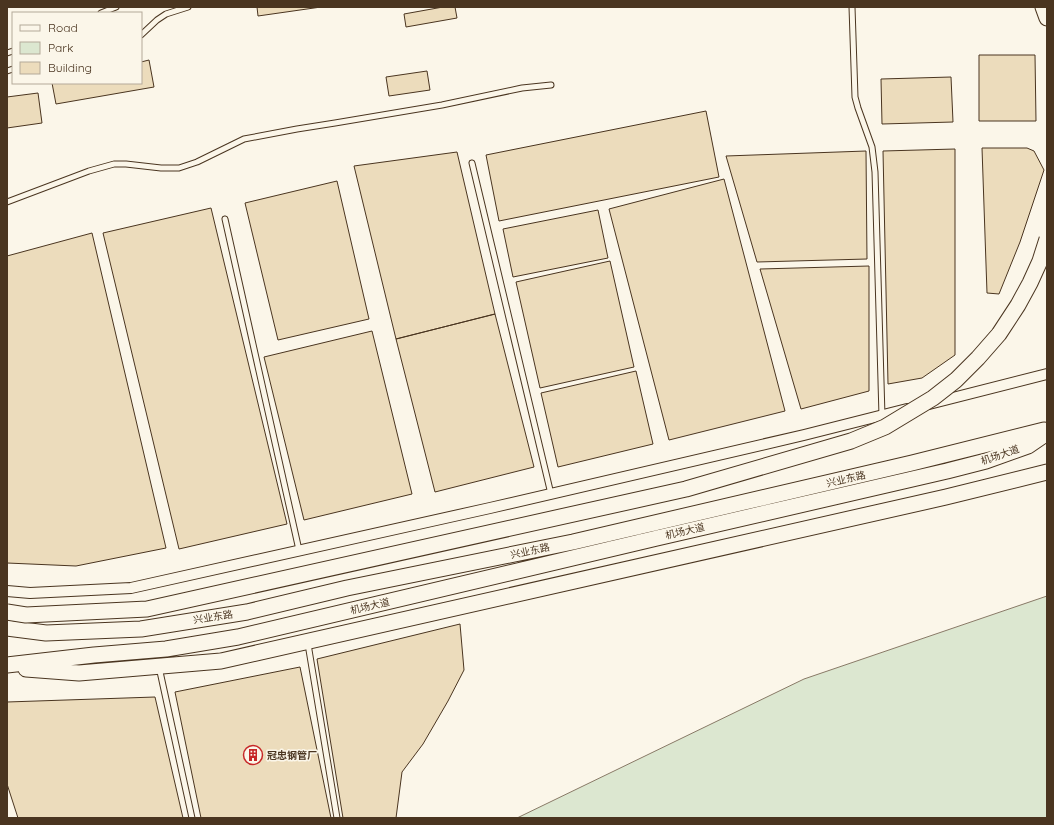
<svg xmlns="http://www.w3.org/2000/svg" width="1054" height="825" font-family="Quicksand,'Noto Sans SC',sans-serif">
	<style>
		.green { fill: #dce7d0; stroke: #887966 }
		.building { fill: #ecdcbc; stroke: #4a3520 }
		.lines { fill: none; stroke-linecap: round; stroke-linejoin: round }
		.service-casing { stroke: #4a3520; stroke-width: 7 }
		.minor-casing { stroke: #4a3520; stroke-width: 12 }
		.primary-casing { stroke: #4a3520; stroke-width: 17 }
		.service { stroke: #fbf6e9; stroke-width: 5 }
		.minor { stroke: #fbf6e9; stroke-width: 10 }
		.primary { stroke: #fbf6e9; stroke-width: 15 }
		.primary-bridge-casing { stroke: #4a3520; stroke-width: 17; stroke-linecap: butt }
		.primary-bridge { stroke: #fbf6e9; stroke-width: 15 }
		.labels { text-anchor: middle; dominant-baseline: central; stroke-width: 3; stroke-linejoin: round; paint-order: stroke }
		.street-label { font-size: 10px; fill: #4a3520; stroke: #fbf6e9 }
		.poi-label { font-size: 10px; font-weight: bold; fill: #4a3520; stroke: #fbf6e9; text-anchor: start }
	</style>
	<rect width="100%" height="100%" fill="#fbf6e9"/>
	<path class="green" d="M1047,596V818H517L804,679Z"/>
	<path class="building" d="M257,7H321L258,16Z
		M443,7H455L457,18L406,27L404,14Z
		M979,55H1035L1036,121H979Z
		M149,60L154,87L56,104L52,83H141V62Z
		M427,71L430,90L389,96L386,77Z
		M951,77L953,122L882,124L881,79Z
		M38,93L42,123L7,128V97Z
		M706,111L719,177L499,221L486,155Z
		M982,148H1027L1034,151L1044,170L1020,242L999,294L987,293Z
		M955,149V355L922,378L888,384L883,151Z
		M866,151L867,259L757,262L726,156Z
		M457,152L495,314L396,339L354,166Z
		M724,179L785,411L669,440L609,209Z
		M337,181L369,319L278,340L245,203Z
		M211,208L287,524L179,549L103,233Z
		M598,210L608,258L513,277L503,229Z
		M92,233L166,548L76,566L7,563V256Z
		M610,261L634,367L540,388L516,282Z
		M869,266V391L801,409L760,269Z
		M495,314L534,467L435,492L396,339Z
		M372,331L412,494L304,520L264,357Z
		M636,371L653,444L558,467L541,393Z
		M460,624L464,670L448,701L423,744L402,772L396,818H343L317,659Z
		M300,667L331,818H201L175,692Z
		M155,697L183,818H18L7,784V702Z"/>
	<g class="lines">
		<defs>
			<path id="service" d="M852,7L855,97L858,108L872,147L875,172L882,416
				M101,13L116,7
				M141,35L157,20L166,14L188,7
				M7,53L13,51
				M7,71L13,69
				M472,163L551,494
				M7,202L89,171L114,164H126L161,168H179L197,162L244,139L297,129L335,123L442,105L522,88L551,85
				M225,219L299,550
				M308,644L337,818
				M159,667L192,818"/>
			<path id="minor" d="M929,404L1047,374
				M7,591L30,593L131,588L490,508L804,435L907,409"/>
			<path id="primary" d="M1043,7L1047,18
				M7,628L46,633L141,629L247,612L347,588L573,542L912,463L1044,430
				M7,665L94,655L166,649L238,637L657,538L947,471L986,461L1028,446L1047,433
				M26,669L79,673L221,661L946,497L1047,472"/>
		</defs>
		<use href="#service" class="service-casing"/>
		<use href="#minor" class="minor-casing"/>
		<use href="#primary" class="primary-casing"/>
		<use href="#service" class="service"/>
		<use href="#minor" class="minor"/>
		<use href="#primary" class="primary"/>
		<defs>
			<path id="primary-bridge" d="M7,612L26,615L147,609L686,489L851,441L885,427L933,398L956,380L978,358L999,334L1018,305L1030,283L1040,261L1047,239"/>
		</defs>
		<use href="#primary-bridge" class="primary-bridge-casing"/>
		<use href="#primary-bridge" class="primary-bridge"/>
	</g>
	<defs>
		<symbol id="building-ring" viewBox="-11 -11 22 22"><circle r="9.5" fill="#fbf6e9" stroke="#c62828" stroke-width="1.5"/><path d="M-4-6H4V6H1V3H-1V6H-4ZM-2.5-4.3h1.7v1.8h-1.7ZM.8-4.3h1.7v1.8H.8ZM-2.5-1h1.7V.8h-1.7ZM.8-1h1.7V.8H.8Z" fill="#c62828"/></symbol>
	</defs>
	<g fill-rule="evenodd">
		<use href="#building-ring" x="242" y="744" width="22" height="22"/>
	</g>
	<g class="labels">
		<g class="street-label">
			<text transform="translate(1000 455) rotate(-19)">机场大道</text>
			<text transform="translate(846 479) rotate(-13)">兴业东路</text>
			<text transform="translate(685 531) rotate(-13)">机场大道</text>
			<text transform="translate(530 551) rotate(-12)">兴业东路</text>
			<text transform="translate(370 606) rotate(-13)">机场大道</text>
			<text transform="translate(213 617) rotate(-9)">兴业东路</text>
		</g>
		<g class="poi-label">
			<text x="267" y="755">冠忠钢管厂</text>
		</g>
	</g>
	<rect width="1054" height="825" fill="none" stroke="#4a3520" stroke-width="16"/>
	<rect x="12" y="12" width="130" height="72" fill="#fbf6e9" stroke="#b4a999"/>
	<rect x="20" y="25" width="20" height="6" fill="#fbf6e9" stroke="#b4a999"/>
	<text x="48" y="32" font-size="12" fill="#4a3520">Road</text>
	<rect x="20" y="42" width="20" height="12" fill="#dce7d0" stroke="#b4a999"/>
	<text x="48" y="52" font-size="12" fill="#4a3520">Park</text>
	<rect x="20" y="62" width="20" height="12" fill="#ecdcbc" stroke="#b4a999"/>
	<text x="48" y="72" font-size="12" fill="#4a3520">Building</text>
</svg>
